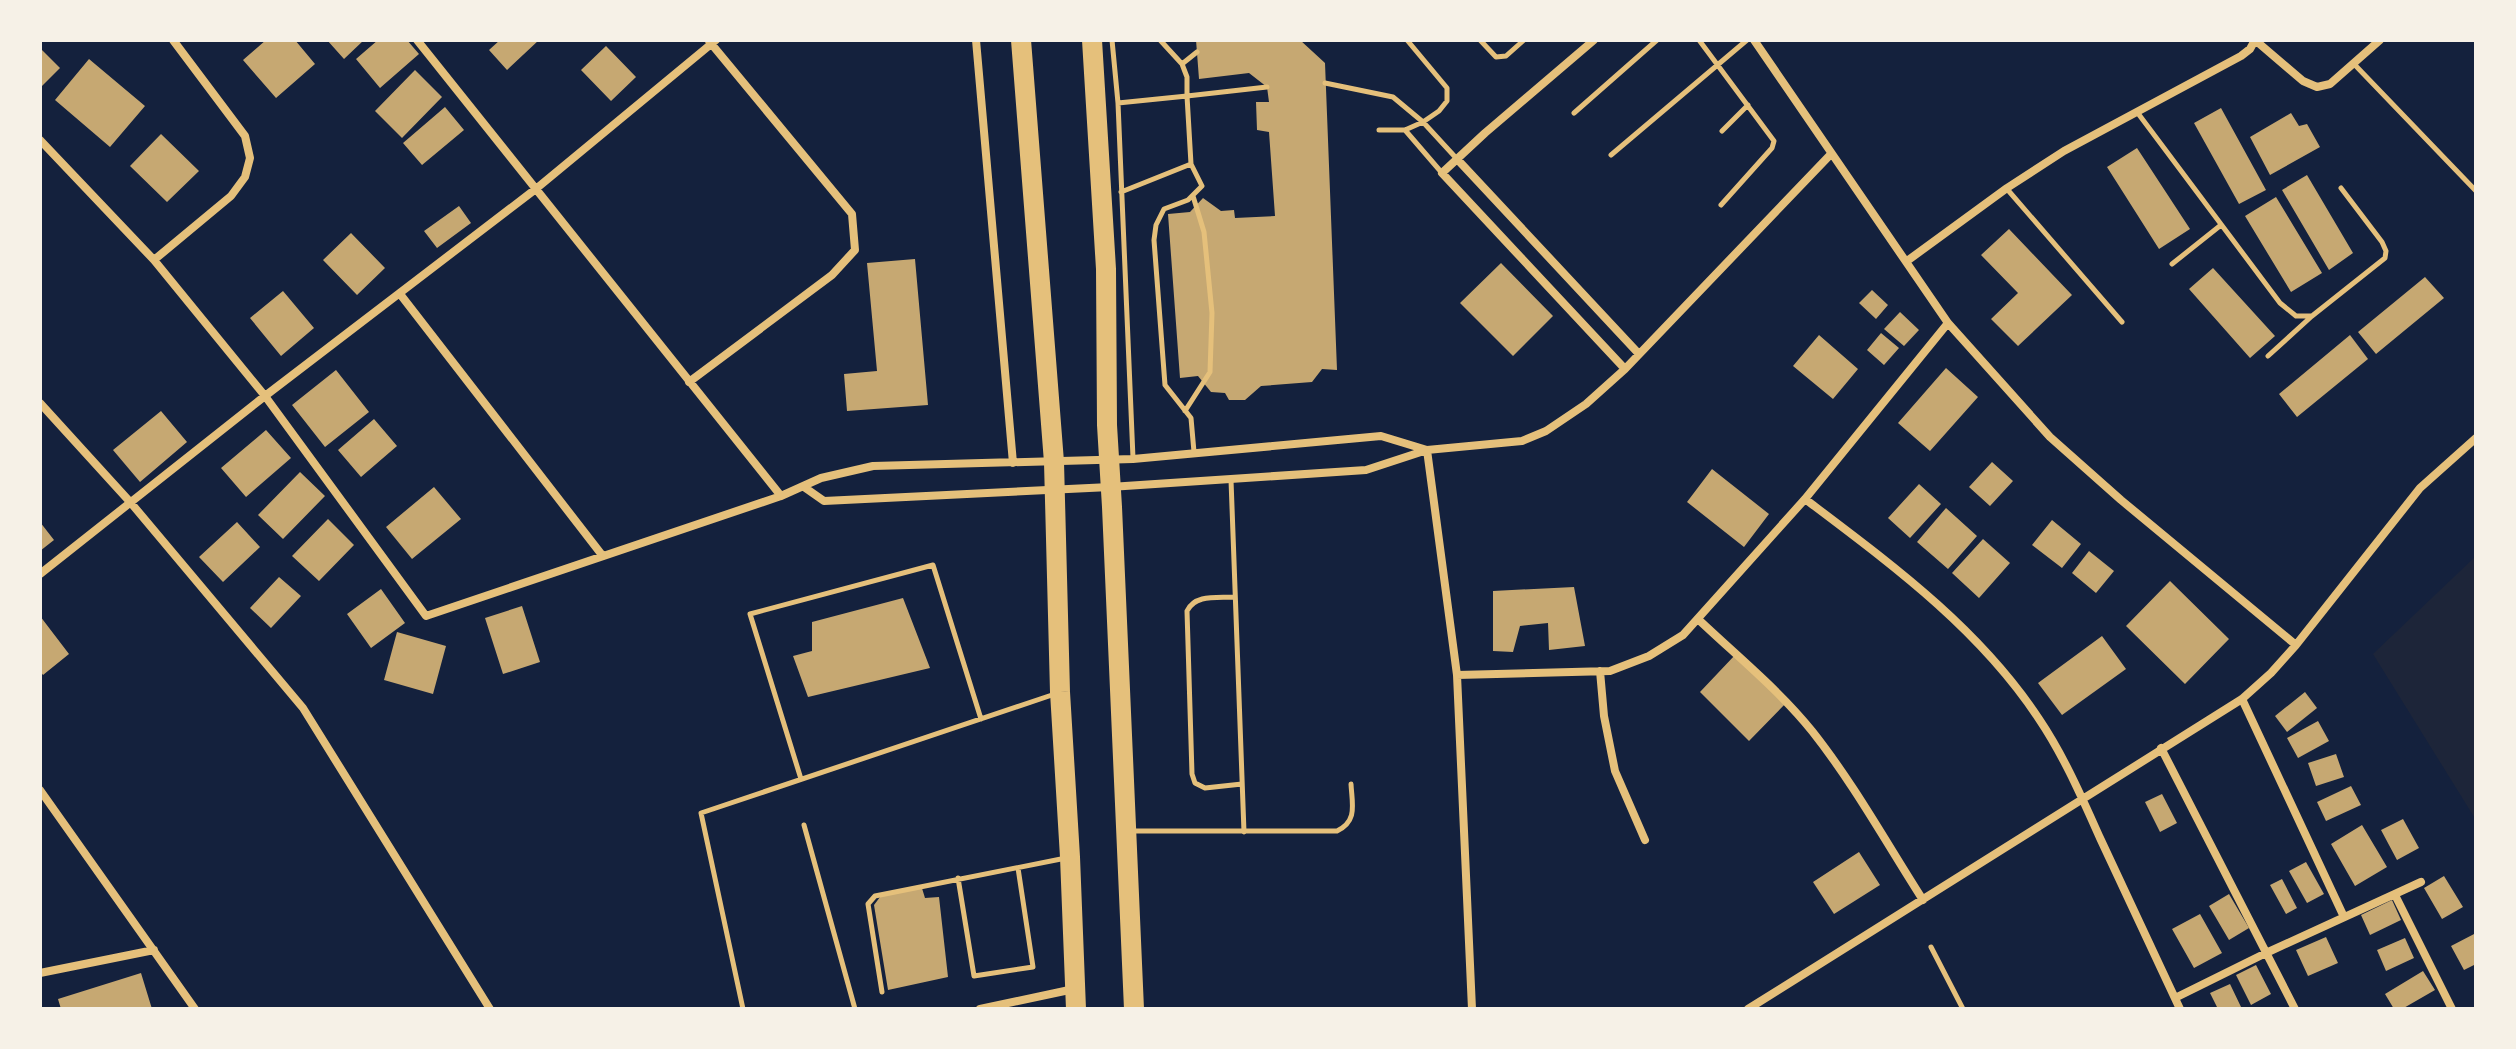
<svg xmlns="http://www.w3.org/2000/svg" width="2516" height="1049" font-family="'Work Sans',sans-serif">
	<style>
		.green { fill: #1d2539 }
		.building { fill: #c6a872 }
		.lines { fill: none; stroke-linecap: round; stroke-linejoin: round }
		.service { stroke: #e5c07b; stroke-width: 5 }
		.minor { stroke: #e5c07b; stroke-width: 8 }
		.motorway { stroke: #e5c07b; stroke-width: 20 }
	</style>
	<rect width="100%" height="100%" fill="#14213d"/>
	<path class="green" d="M2476,556V820L2373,654Z"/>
	<path class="building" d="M266,40H295L315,64L276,98L243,60Z
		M327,40H364L344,59Z
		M378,40H407L419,54L380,88L356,59Z
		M500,40H539L507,70L489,50Z
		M1196,40H1300L1325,63L1337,370L1322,369L1312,382L1261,386L1245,400H1229L1225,393L1211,392L1198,376L1180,378L1168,214L1190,212L1203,198L1221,211L1234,210L1235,218L1275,216L1269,132L1257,130L1256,102H1269L1267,87L1249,73L1199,79Z
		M606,46L636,77L611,101L581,70Z
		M40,48L60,68L40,88Z
		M89,59L145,106L110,147L55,100Z
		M415,70L442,97L402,138L375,111Z
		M445,107L464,130L422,165L403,143Z
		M2221,108L2266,190L2239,204L2194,123Z
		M2291,113L2299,126L2307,124L2320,147L2270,175L2250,137Z
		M161,134L199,171L167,202L130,166Z
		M2137,148L2190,229L2159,249L2107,167Z
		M2307,175L2353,253L2329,270L2282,190Z
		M2276,197L2322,273L2291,292L2245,216Z
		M459,206L471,223L437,248L424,231Z
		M2009,229L2072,295L2018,346L1991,319L2018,293L1981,255Z
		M351,233L385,268L357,295L323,260Z
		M915,259L928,405L847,411L844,374L877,371L867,263Z
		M1501,263L1553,316L1513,356L1460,303Z
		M2213,268L2275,336L2250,358L2189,289Z
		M2425,277L2444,298L2376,354L2358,332Z
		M1872,290L1888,305L1876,319L1859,303Z
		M283,291L314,328L281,356L250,318Z
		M1900,312L1919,330L1904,346L1884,329Z
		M1881,333L1899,348L1884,365L1867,350Z
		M1819,335L1858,369L1833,399L1793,366Z
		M2350,335L2368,359L2297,417L2279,394Z
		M1946,368L1978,397L1930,451L1898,423Z
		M336,370L369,412L325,447L292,405Z
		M161,411L187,442L140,482L113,450Z
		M374,419L397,446L361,477L338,450Z
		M266,430L291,458L246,497L221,468Z
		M1992,462L2013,481L1990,506L1969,487Z
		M1712,469L1769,514L1744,547L1687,502Z
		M300,472L325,496L283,539L258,515Z
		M1919,484L1941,504L1910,538L1888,518Z
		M434,487L461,519L412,559L386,527Z
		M1946,508L1977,536L1948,569L1917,542Z
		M328,519L354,545L319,581L292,556Z
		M2052,520L2081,544L2062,568L2032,545Z
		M40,522L54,540L40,551Z
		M237,522L260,547L223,582L199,557Z
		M1983,539L2010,563L1979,598L1952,573Z
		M2089,551L2114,571L2096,593L2072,573Z
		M279,577L301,596L271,628L250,608Z
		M2170,581L2229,639L2185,684L2126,626Z
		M1574,587L1585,646L1549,650L1548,623L1520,626L1513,652L1493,651V591Z
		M381,589L405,623L371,648L347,614Z
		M903,598L930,668L808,697L793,656L812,651V622Z
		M522,606L540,662L503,674L485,618Z
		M40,616L69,654L43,675L40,671Z
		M397,632L446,646L433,694L384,680Z
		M2102,636L2126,669L2062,715L2038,683Z
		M1735,655L1785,704L1749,741L1700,692Z
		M2305,692L2317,708L2287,732L2275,716Z
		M2318,721L2329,741L2298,758L2287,738Z
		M2336,754L2344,777L2316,786L2308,763Z
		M2351,786L2361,805L2326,821L2317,802Z
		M2162,794L2177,823L2160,832L2145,802Z
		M2403,819L2419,848L2397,860L2381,830Z
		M2362,825L2387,867L2355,886L2331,844Z
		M1859,852L1880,885L1834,914L1813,882Z
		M2306,862L2324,894L2307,903L2289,871Z
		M2444,876L2463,907L2442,919L2424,888Z
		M2282,879L2297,908L2286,914L2270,885Z
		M921,885L925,898L939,897L948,977L888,990L874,905L883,893Z
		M2229,894L2249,928L2229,940L2209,906Z
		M2392,900L2401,920L2370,935L2361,915Z
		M2200,914L2222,953L2194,968L2172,929Z
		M2476,933V964L2464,970L2451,946Z
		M2326,937L2338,963L2308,976L2296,950Z
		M2405,938L2414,958L2386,971L2377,950Z
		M2256,965L2271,994L2251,1005L2236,975Z
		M2423,971L2435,990L2402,1009H2394L2385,994Z
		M141,973L152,1009H61L58,999Z
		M2230,984L2242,1009H2218L2210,993Z"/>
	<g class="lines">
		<path class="service" d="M1112,40L1118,103L1133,458
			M1160,40L1182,64L1197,52
			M1480,40L1496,57L1506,56L1524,40
			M1699,40L1774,141L1772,148L1721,205
			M1182,64L1187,77V96L1267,87
			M2354,64L2476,191
			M1325,83L1393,97L1423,122L1457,159
			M1118,103L1187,96L1191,164L1121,192
			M2137,112L2280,303L2296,316H2312L2385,258L2386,251L2382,242L2341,188
			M1574,113L1657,40
			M1379,130H1405L1423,122L1439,111L1447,101V88L1407,40
			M1405,130L1442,173
			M1722,131L1748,105
			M1611,155L1747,40
			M1191,164L1202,186L1188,200L1164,209L1156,225L1154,240L1165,385L1191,418L1194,452
			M2007,189L2122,322
			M2172,264L2221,225
			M2268,356L2312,316
			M1185,411L1210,372L1212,313L1204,232L1193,196
			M1231,480L1244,832
			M1233,597C1217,598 1195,594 1187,611L1192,774L1195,783L1205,788L1242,784
			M801,779L750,614L933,565L981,719
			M804,825L855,1009
			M1129,831H1337C1358,821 1352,804 1351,784
			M958,878L974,976L1033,967L1018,868
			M1931,947L1963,1009
			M882,992L868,904L875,896L1066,858
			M743,1009L701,813L1055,694"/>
		<path class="minor" d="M417,40L781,496
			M976,40L1013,463
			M1594,40L1485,133L1442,173L1625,369
			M1754,40L1948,323L2050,437L2121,500L2296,645
			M2255,40L2303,81L2317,87L2330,84L2380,40
			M40,140L154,260L265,396L426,616L781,496L821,478L873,466L1133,459L1381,436L1427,450
			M1457,159L1639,354
			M154,260L231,196L245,177L250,158L245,136L173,40
			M1907,261L2007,188L2064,151L2241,56L2250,49L2255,40
			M400,294L602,555
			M689,382L832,275L855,250L852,214L709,41
			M40,403L131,503L303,708L490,1009
			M1427,450L1457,675L1472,1009
			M804,487L824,501L1110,487L1366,470L1427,450L1522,441L1546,431L1586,404L1625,369L1831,154
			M1805,499C1891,564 1979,628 2039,719C2064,756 2082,798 2100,838C2127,895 2153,952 2180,1009
			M40,574L265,396L537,188L716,40
			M1699,620C1737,656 1780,691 1812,731C1854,784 1887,844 1923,900
			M1600,671L1604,716L1615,771L1645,840
			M1457,675L1610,671L1649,656L1683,635L1805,499L1948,323
			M2242,699L2344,917
			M2161,748L2295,1009
			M40,790L195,1009
			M2395,895L2452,1009
			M40,973L154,950
			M2175,998L2266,953L2421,882
			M980,1009L1074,989
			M1748,1009L2242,699L2271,673L2296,645L2420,488L2476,438"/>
		<path class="motorway" d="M1021,40L1054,462L1060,692L1070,857L1076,1009
			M1092,40L1106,269L1107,425L1112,507L1134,1009"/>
	</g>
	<rect width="2516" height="1049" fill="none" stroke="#f6f1e7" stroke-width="84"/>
</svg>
